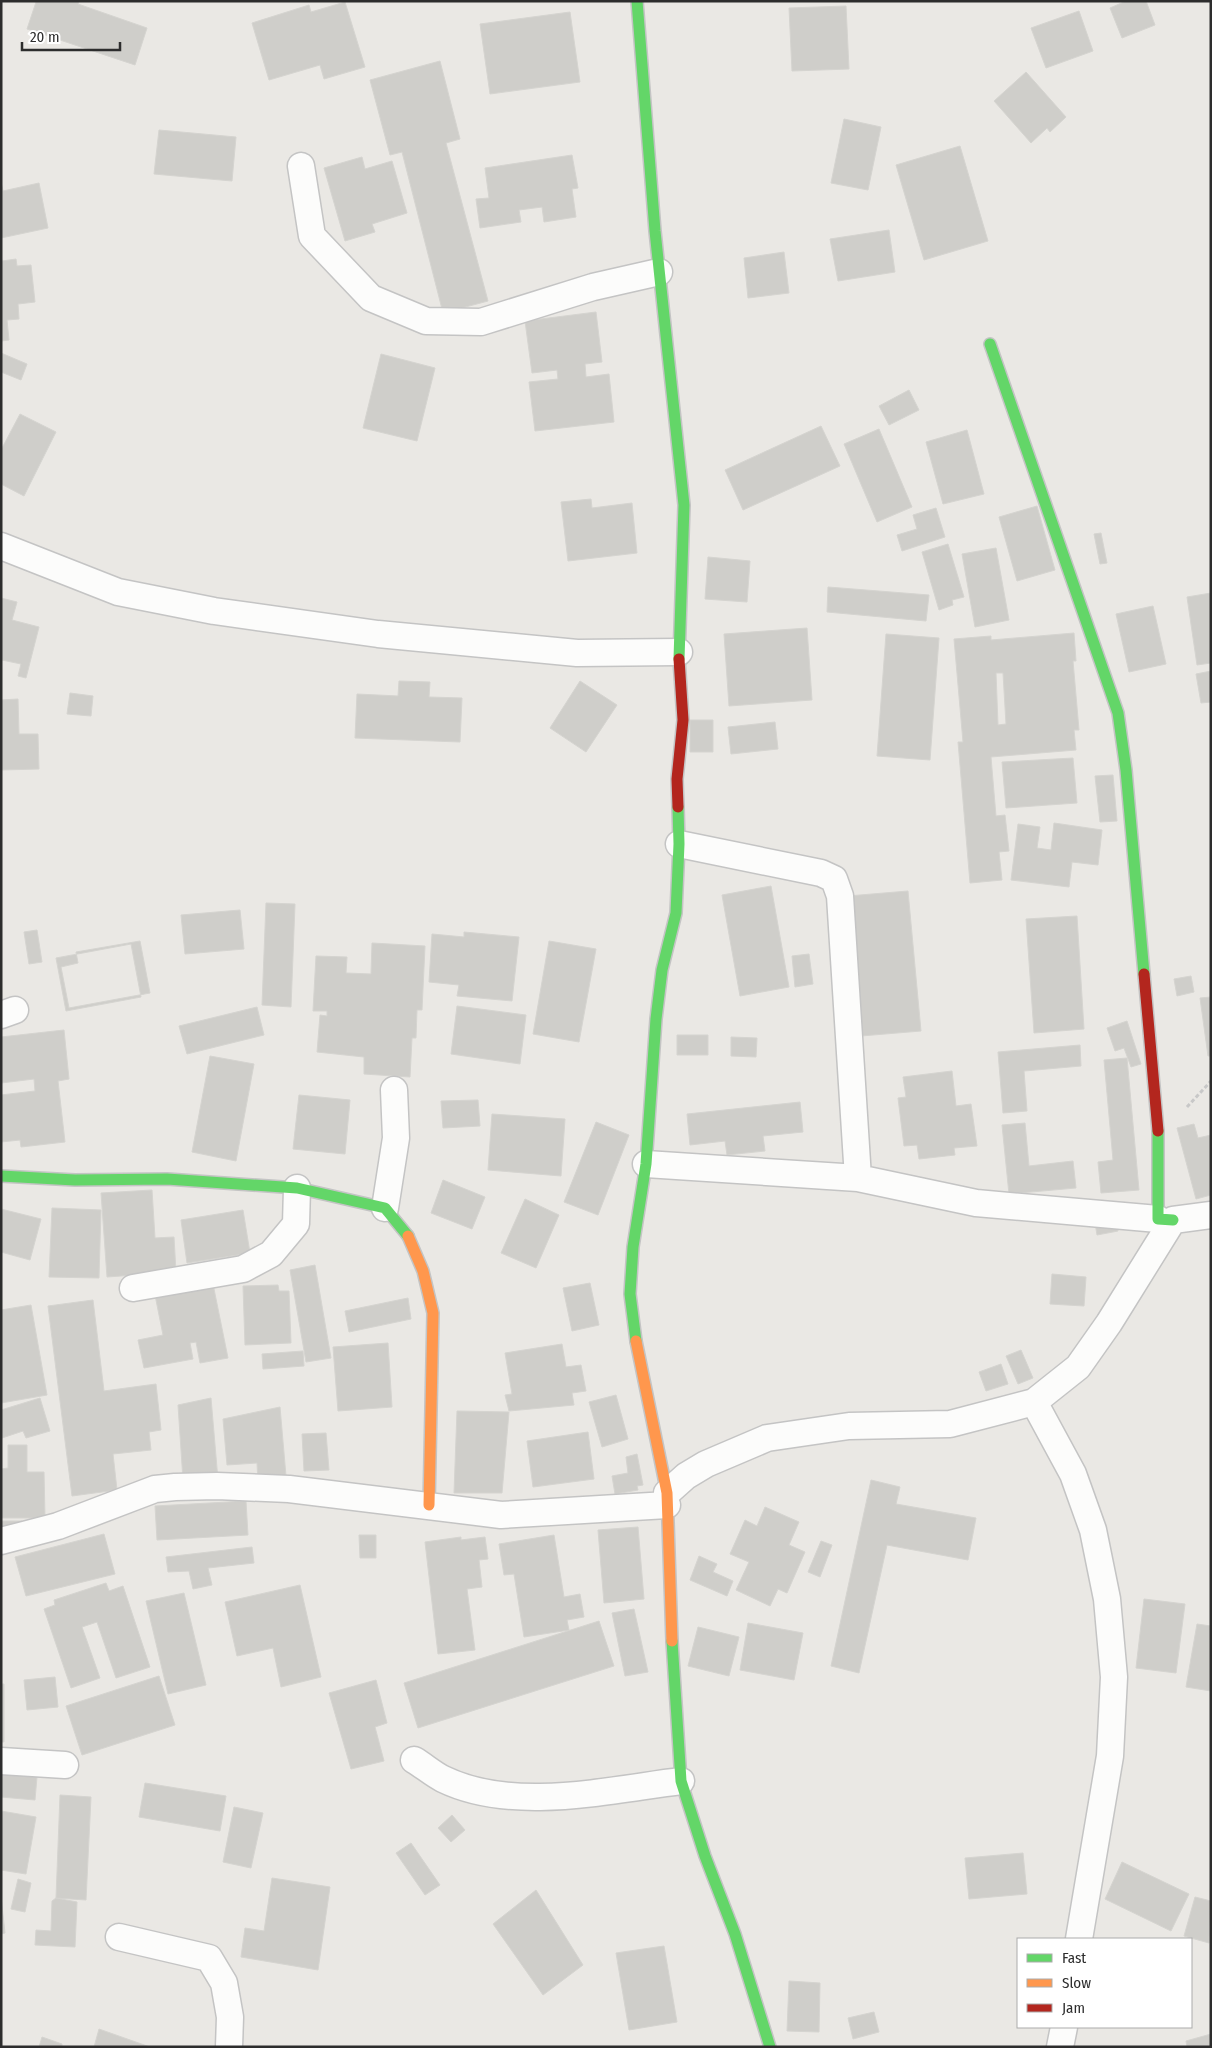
<svg xmlns="http://www.w3.org/2000/svg" width="1212" height="2048" font-family="'Fira Sans Condensed',sans-serif">
	<style>
		.building { fill: #cfceca; stroke: #d5d4d0; fill-rule: evenodd }
		.lines { fill: none; stroke-linecap: round; stroke-linejoin: round }
		.street-casing { stroke: #c4c4c4; stroke-width: 29 }
		.fast-casing { stroke: #c4c4c4; stroke-width: 14 }
		.slow-casing { stroke: #c4c4c4; stroke-width: 14 }
		.jam-casing { stroke: #c4c4c4; stroke-width: 14 }
		.path { stroke: #c8c8c8; stroke-width: 3; stroke-dasharray: 4 2.5; stroke-linecap: butt }
		.street { stroke: #fcfcfb; stroke-width: 26 }
		.fast { stroke: #63d668; stroke-width: 11 }
		.slow { stroke: #ff974d; stroke-width: 11 }
		.jam { stroke: #b3261e; stroke-width: 11 }
	</style>
	<rect width="100%" height="100%" fill="#eae8e4"/>
	<path class="building" d="M32,1H79L78,4L147,28L135,65L27,29L36,2Z
		M1126,1H1146L1155,25L1122,38L1110,8Z
		M345,2L365,67L324,79L320,65L269,80L252,23L309,5L311,12Z
		M846,6L849,69L792,71L789,8Z
		M1079,11L1093,51L1046,68L1031,28Z
		M570,12L580,82L490,94L480,24Z
		M440,61L460,139L446,143L488,301L443,313L402,152L390,155L370,80Z
		M1026,72L1066,117L1050,132L1047,128L1031,143L994,101Z
		M844,119L881,127L868,190L831,183Z
		M159,130L236,137L232,181L154,174Z
		M960,146L988,241L924,260L896,165Z
		M572,155L578,188L572,189L576,217L544,222L542,207L519,210L521,222L480,228L476,199L489,198L485,168Z
		M362,157L365,169L392,161L407,213L372,224L375,232L345,241L324,168Z
		M1,182L3,191L39,183L48,228L1,238Z
		M889,230L895,272L838,281L830,239Z
		M784,252L789,293L748,298L744,258Z
		M1,256L2,261L16,259L17,266L31,265L35,302L18,304L19,319L7,320L9,340L1,341Z
		M596,312L602,362L585,364L586,377L609,374L614,422L535,431L529,382L558,379L557,370L532,373L525,321Z
		M1,353L27,364L21,380L1,372Z
		M381,354L435,368L417,441L363,428Z
		M909,390L919,410L889,425L879,406Z
		M20,414L56,432L24,496L1,484V450Z
		M821,426L840,466L743,510L725,470Z
		M879,429L912,507L877,522L844,444Z
		M967,430L984,494L943,504L926,442Z
		M591,499L592,508L632,503L637,553L568,561L561,502Z
		M1037,506L1055,570L1017,581L999,517Z
		M936,508L945,537L902,551L897,535L917,529L913,515Z
		M1101,533L1107,563L1100,564L1094,534Z
		M948,544L964,597L952,600L953,605L939,610L922,552Z
		M996,548L1009,620L975,627L962,554Z
		M708,557L750,561L747,602L705,599Z
		M828,587L929,595L926,621L827,612Z
		M1211,593V663L1197,665L1187,597Z
		M1,598L17,602L12,620L39,627L26,678L18,676L21,664L2,660L1,663Z
		M1153,606L1166,664L1129,672L1116,614Z
		M807,628L812,700L729,706L724,634Z
		M1074,633L1076,661H1073L1079,730H1074L1076,750L991,757L996,816L1005,815L1009,851L999,852L1002,880L970,883L958,742H963L954,639L991,636V640ZM996,673H1003L1006,724L998,725Z
		M886,634L939,638L930,760L877,756Z
		M1211,671V702L1201,703L1196,674Z
		M399,681L430,682L429,697L462,698L460,742L355,738L357,694L398,696Z
		M580,681L617,705L586,752L550,728Z
		M70,693L93,696L91,716L67,714Z
		M18,699L19,734H38L39,769L1,770V700Z
		M690,720H713V752H690Z
		M775,722L778,749L731,754L728,727Z
		M1073,758L1077,803L1006,808L1002,762Z
		M1113,775L1117,821L1100,822L1095,776Z
		M1054,823L1102,830L1098,865L1072,862L1069,887L1011,880L1018,824L1040,827L1037,848L1051,850Z
		M771,886L789,987L740,996L722,895Z
		M908,891L921,1031L861,1036L848,896Z
		M266,903L295,904L291,1007L262,1005Z
		M240,910L244,949L185,954L181,915Z
		M1077,916L1084,1029L1034,1033L1026,919Z
		M37,930L42,962L29,964L24,932Z
		M464,932L519,937L512,1001L457,996L459,985L429,982L432,934L464,937Z
		M140,941L150,993L69,1008L61,967L78,963L76,952Z
		M549,941L596,949L579,1042L533,1034Z
		M372,943L425,946L422,1010H417L416,1038H412L410,1077L364,1074V1057L317,1052L320,1015L327,1016V1011H313L316,956L347,957L346,973L371,974Z
		M131,944L141,997L66,1011L56,958Z
		M809,954L813,984L795,987L792,956Z
		M1191,976L1194,992L1177,996L1174,979Z
		M1211,997V1056H1208L1200,998Z
		M457,1006L526,1015L520,1064L451,1054Z
		M257,1007L264,1035L187,1054L179,1026Z
		M1127,1021L1141,1064L1131,1067L1124,1048L1115,1051L1107,1028Z
		M64,1030L69,1079L58,1081L65,1142L21,1147L20,1140L1,1142V1095L35,1091L34,1079L1,1083V1037Z
		M677,1035H708V1055H677Z
		M731,1037L757,1038L756,1057L731,1056Z
		M1080,1045L1081,1066L1024,1071L1027,1111L1003,1113L998,1052Z
		M210,1056L254,1064L236,1161L192,1152Z
		M1127,1058L1139,1190L1101,1193L1098,1162L1113,1160L1104,1060Z
		M952,1071L956,1106L971,1104L977,1146L954,1148L955,1155L919,1159L917,1145L904,1146L898,1098L906,1097L903,1077Z
		M299,1095L350,1100L345,1154L293,1149Z
		M478,1100L480,1126L443,1128L441,1101Z
		M800,1102L803,1132L763,1136L765,1151L727,1155L725,1141L690,1145L687,1114Z
		M492,1114L565,1119L561,1176L488,1170Z
		M596,1122L629,1135L598,1215L564,1202Z
		M1025,1123L1029,1166L1073,1161L1076,1188L1009,1194L1002,1125Z
		M1194,1124L1198,1138L1211,1135V1195L1196,1199L1177,1128Z
		M443,1180L485,1197L472,1229L431,1213Z
		M152,1190L155,1238L174,1237L176,1272L107,1277L101,1193Z
		M525,1199L559,1215L536,1268L501,1253Z
		M52,1208L101,1210L99,1278L49,1277Z
		M1,1209L41,1219L30,1260L1,1252Z
		M243,1210L250,1253L187,1263L181,1220Z
		M1117,1219L1118,1231L1097,1235L1095,1223Z
		M315,1265L331,1358L306,1362L290,1270Z
		M1052,1274L1086,1277L1084,1306L1050,1304Z
		M590,1283L599,1325L572,1331L563,1288Z
		M213,1284L228,1358L200,1363L196,1342L190,1343L193,1359L144,1368L138,1340L163,1335L155,1295Z
		M278,1285L279,1291H289L291,1343L245,1345L243,1286Z
		M408,1298L411,1319L349,1332L345,1311Z
		M93,1300L104,1391L156,1384L161,1430L149,1432L151,1450L113,1454L117,1490L72,1496L48,1306Z
		M31,1305L47,1395L1,1403V1310Z
		M388,1343L392,1407L338,1411L333,1347Z
		M562,1344L566,1367L581,1365L586,1391L572,1393L574,1405L509,1411L505,1395L512,1394L505,1353Z
		M1021,1350L1033,1378L1018,1384L1006,1356Z
		M303,1351L304,1366L263,1369L262,1354Z
		M1001,1364L1008,1384L986,1391L979,1372Z
		M616,1395L628,1439L602,1447L589,1402Z
		M40,1398L50,1431L26,1438L23,1431L2,1438L1,1410Z
		M211,1398L218,1480H183L178,1405Z
		M280,1407L286,1476L258,1482L257,1463L227,1465L223,1419Z
		M457,1411L509,1412L502,1493H454Z
		M588,1432L594,1479L533,1487L527,1441Z
		M326,1433L329,1470L304,1471L302,1434Z
		M8,1445H27V1472H44L45,1518H1V1469L8,1468Z
		M637,1454L643,1485L637,1486L638,1490L615,1494L612,1476L628,1473L626,1457Z
		M871,1480L900,1487L896,1504L976,1518L968,1560L887,1545L859,1673L831,1666Z
		M246,1501L248,1535L157,1540L155,1506Z
		M765,1507L799,1522L789,1545L805,1552L787,1593L778,1589L770,1606L736,1590L749,1562L730,1554L745,1520L757,1526Z
		M1,1521H22L21,1527H1Z
		M638,1527L644,1599L604,1603L598,1530Z
		M104,1534L115,1574L26,1596L15,1557Z
		M359,1535H376V1558H360Z
		M554,1535L564,1597L580,1594L584,1617L567,1620L569,1630L524,1637L514,1574L504,1575L499,1544Z
		M461,1537V1540L485,1537L488,1559L479,1560L482,1587L467,1589L475,1650L438,1654L425,1542Z
		M821,1541L832,1545L820,1577L808,1572Z
		M252,1547L254,1563L208,1568L212,1585L193,1589L189,1571L168,1572L166,1557Z
		M699,1556L717,1564L713,1572L733,1581L727,1596L690,1580Z
		M106,1583L109,1591L123,1586L150,1667L116,1678L97,1622L82,1627L100,1678L71,1688L44,1609L55,1605L54,1600Z
		M300,1585L321,1677L281,1687L273,1648L237,1656L225,1602Z
		M184,1593L206,1685L168,1694L146,1601Z
		M1144,1599L1185,1604L1176,1673L1136,1668Z
		M634,1609L648,1672L625,1676L612,1613Z
		M599,1621L614,1666L418,1728L404,1683Z
		M748,1623L803,1633L794,1680L740,1670Z
		M1197,1624L1211,1626V1691L1186,1687Z
		M698,1627L739,1637L729,1676L688,1666Z
		M159,1676L175,1725L82,1755L66,1706Z
		M55,1677L58,1707L27,1710L24,1680Z
		M376,1680L387,1723L375,1727L384,1761L351,1769L329,1693Z
		M1,1684H4V1742H1Z
		M1,1774L37,1777L35,1800L1,1797Z
		M145,1783L226,1796L220,1831L139,1817Z
		M60,1795L91,1797L86,1900L56,1898Z
		M234,1807L263,1813L251,1868L223,1862Z
		M1,1811L36,1817L26,1874L1,1870Z
		M452,1815L465,1830L451,1842L438,1828Z
		M411,1843L440,1885L425,1895L396,1853Z
		M1023,1853L1027,1894L969,1899L965,1858Z
		M1122,1862L1189,1894L1171,1931L1105,1899Z
		M272,1878L330,1887L318,1970L241,1957L245,1928L264,1931Z
		M18,1879L31,1883L25,1912L11,1909Z
		M536,1890L583,1965L543,1995L493,1924Z
		M1,1897L5,1933L1,1934Z
		M1195,1897L1211,1901L1209,1943L1184,1936Z
		M56,1898L77,1902L75,1947L35,1945L36,1930L51,1931L52,1901Z
		M664,1946L677,2022L629,2030L616,1953Z
		M789,1981L820,1983L819,2032L787,2031Z
		M874,2012L879,2032L853,2039L848,2018Z
		M99,2029L150,2047H94Z
		M1211,2034V2047H1187L1186,2041Z
		M42,2037L62,2044V2047H39Z"/>
	<g class="lines">
		<defs>
			<path id="street" d="M301,166L312,236L371,298L426,321L481,322L593,287L659,272
				M1,546L118,592L214,611L378,634L577,653L679,652
				M679,844L821,873L834,879L840,896L858,1178
				M1,1015L15,1010
				M646,1164L858,1178L976,1203L1158,1219
				M385,1208L396,1138L394,1090
				M133,1288L243,1269L271,1254L296,1224L297,1188
				M1034,1402L1073,1474L1093,1530L1107,1599L1114,1677L1110,1756L1079,1939
				M667,1493L686,1476L706,1464L767,1438L849,1426L950,1424L1034,1402L1078,1367L1109,1323L1173,1220L1211,1215
				M1,1541L58,1526L155,1489L175,1487L217,1486L289,1489L501,1515L667,1505
				M414,1760C424,1766 433,1774 443,1779C513,1813 608,1790 681,1781
				M1,1761L65,1765
				M119,1937L209,1958L224,1983L230,2017L229,2047
				M1060,2047L1064,2027"/>
			<path id="fast" d="M637,1L655,231L684,505L679,659
				M990,344L1118,713L1126,770L1144,974
				M1158,1131V1219L1173,1220
				M1,1176L75,1180L167,1179L297,1188L385,1208L408,1236
				M636,1341L630,1294L633,1247L646,1164L656,1019L662,970L676,913L679,844L678,807
				M672,1641L681,1781L705,1856L735,1934L770,2047"/>
			<path id="slow" d="M408,1236L423,1271L433,1313L429,1505
				M636,1341L667,1493L672,1641"/>
			<path id="jam" d="M678,807L677,779L683,720L679,659
				M1144,974L1158,1131"/>
		</defs>
		<use href="#street" class="street-casing"/>
		<use href="#fast" class="fast-casing"/>
		<use href="#slow" class="slow-casing"/>
		<use href="#jam" class="jam-casing"/>
		<path class="path" d="M1187,1107L1211,1081"/>
		<use href="#street" class="street"/>
		<use href="#fast" class="fast"/>
		<use href="#slow" class="slow"/>
		<use href="#jam" class="jam"/>
	</g>
	<rect width="1212" height="2048" fill="none" stroke="#2d2d2d" stroke-width="5"/>
	<rect x="1017" y="1938" width="175" height="90" fill="#ffffff" stroke="#ababab"/>
	<rect x="1027" y="1954" width="25" height="8" fill="#63d668" stroke="#ababab"/>
	<text x="1062" y="1963" font-size="15" fill="#2d2d2d">Fast</text>
	<rect x="1027" y="1979" width="25" height="8" fill="#ff974d" stroke="#ababab"/>
	<text x="1062" y="1988" font-size="15" fill="#2d2d2d">Slow</text>
	<rect x="1027" y="2004" width="25" height="8" fill="#b3261e" stroke="#ababab"/>
	<text x="1062" y="2013" font-size="15" fill="#2d2d2d">Jam</text>
	<path d="M22 42v8h98v-8" fill="none" stroke="#2d2d2d" stroke-width="2.5"/>
	<text x="30" y="42" font-size="15" fill="#2d2d2d" stroke="#ffffff" stroke-width="4" paint-order="stroke">20 m</text>
</svg>
